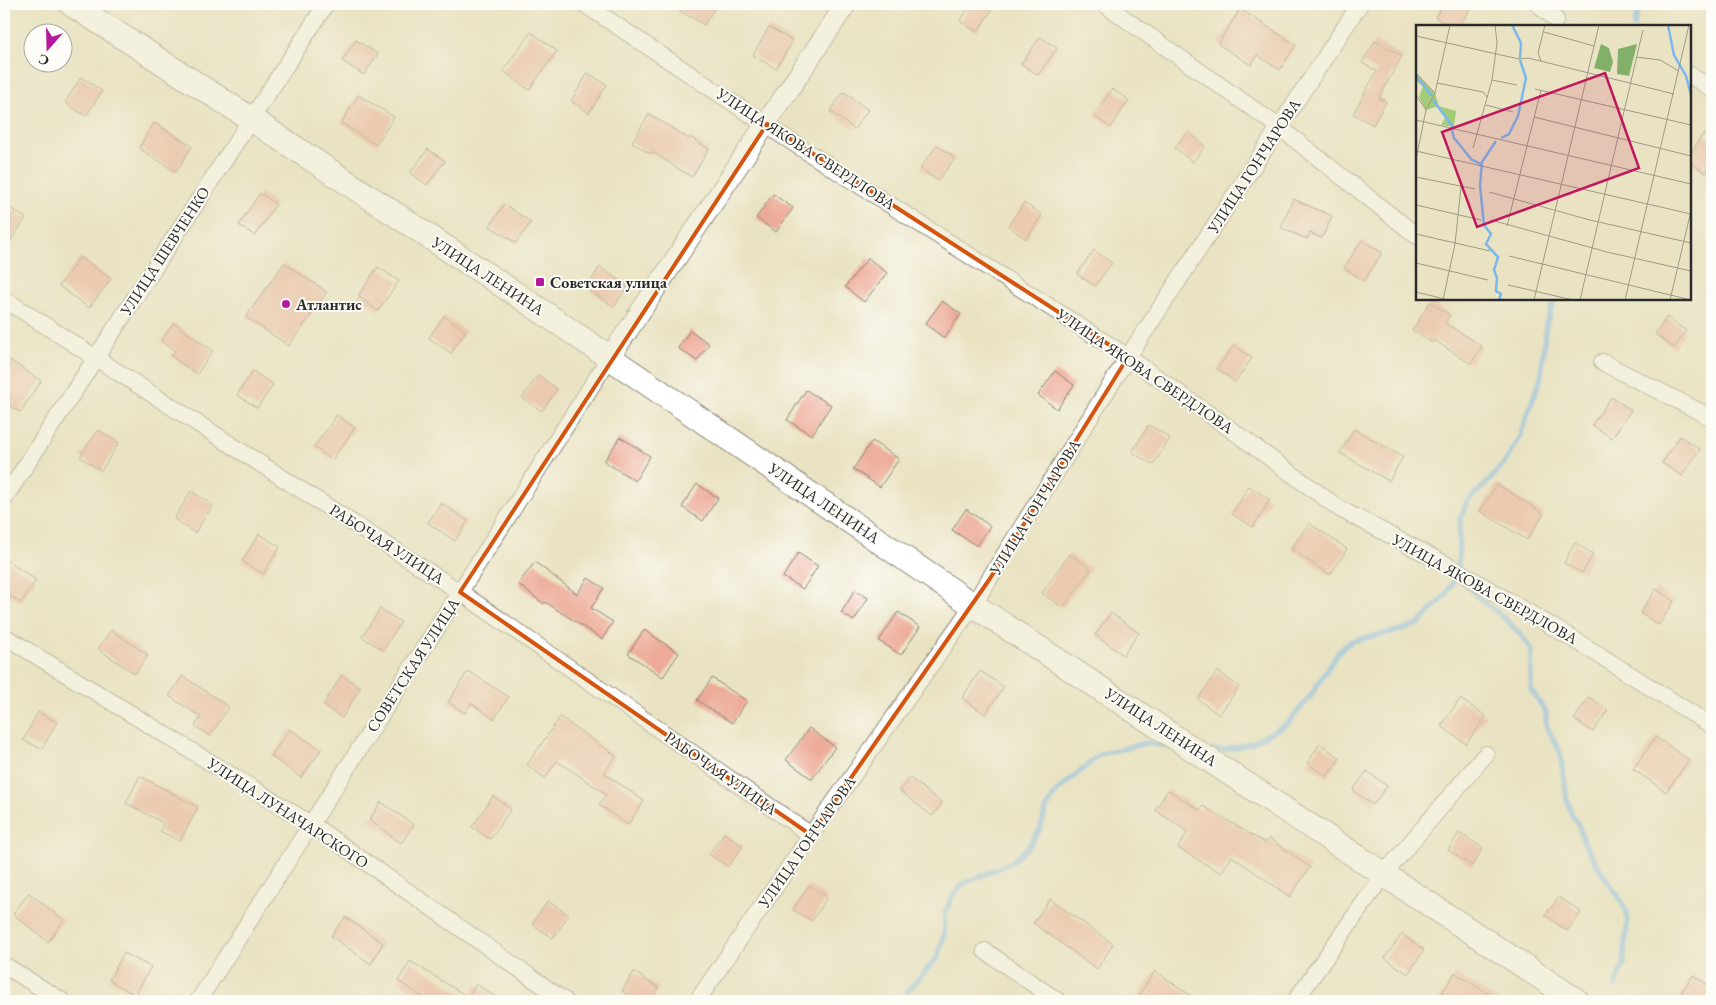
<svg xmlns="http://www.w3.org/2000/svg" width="1716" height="1005" font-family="'EB Garamond',serif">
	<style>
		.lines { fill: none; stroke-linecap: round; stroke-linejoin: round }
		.stream { stroke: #79b7ec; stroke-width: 5.5 }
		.building { fill: #edaa98 }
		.minor-casing { stroke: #8a8777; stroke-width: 18 }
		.tertiary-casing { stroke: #8a8777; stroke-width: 22 }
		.secondary-casing { stroke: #8a8777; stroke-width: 26 }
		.minor { stroke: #fff; stroke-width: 16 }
		.tertiary { stroke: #fff; stroke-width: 20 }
		.secondary { stroke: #fff; stroke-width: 24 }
		.marked { fill: none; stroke: #d5540f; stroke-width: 4; stroke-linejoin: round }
		.poi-dot { fill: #b5179e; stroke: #fdfcf7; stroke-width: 2 }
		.labels { text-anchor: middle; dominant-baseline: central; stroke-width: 4; stroke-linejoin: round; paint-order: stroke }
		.street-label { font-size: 16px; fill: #2b2b2b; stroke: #fdfcf7 }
		.poi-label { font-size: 16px; font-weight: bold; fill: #2b2b2b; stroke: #fdfcf7; text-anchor: start }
		.inset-river { fill: none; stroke: #79b7ec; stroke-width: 2.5 }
		.inset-road { fill: none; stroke: #9e9986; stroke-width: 1 }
		.view { fill: #c2185b; fill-opacity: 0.15; stroke: #c2185b; stroke-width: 2.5 }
		.inset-edge { fill: none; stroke: #2b2b2b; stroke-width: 2.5 }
	</style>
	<rect width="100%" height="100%" fill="#fdfcf7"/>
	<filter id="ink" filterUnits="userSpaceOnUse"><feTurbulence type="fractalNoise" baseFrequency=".02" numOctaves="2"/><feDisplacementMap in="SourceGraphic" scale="10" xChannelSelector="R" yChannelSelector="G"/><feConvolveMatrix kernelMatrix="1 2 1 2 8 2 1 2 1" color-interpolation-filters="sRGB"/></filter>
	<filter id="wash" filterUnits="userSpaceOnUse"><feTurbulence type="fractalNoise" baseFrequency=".0096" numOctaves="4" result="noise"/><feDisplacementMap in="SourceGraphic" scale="20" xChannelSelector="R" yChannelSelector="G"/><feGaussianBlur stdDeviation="1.12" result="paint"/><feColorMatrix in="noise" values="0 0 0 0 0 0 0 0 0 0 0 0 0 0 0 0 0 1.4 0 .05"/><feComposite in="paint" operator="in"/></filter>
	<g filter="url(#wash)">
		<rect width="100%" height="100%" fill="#eae3c3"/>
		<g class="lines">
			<path class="stream" d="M1634,26L1640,4
				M1464,581L1468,587L1482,601L1502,616L1520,634L1531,648V690L1546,712V725L1560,752L1567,799L1571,813L1580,829L1584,843L1606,879L1618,896L1627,912V927L1624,953V965L1619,974L1616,986
				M1211,751L1225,750L1252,743L1287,724L1310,697L1338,652L1352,641L1397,631L1419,624L1446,595L1458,572L1460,519L1468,500L1485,485L1506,461L1519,438L1541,377L1546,324L1555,299
				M902,1001L906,993L938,957L944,935L945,913L952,897L963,884L1012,862L1028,847L1040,829L1046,809L1056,792L1099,755L1145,743L1174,747"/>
		</g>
		<g id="blocks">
			<path class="building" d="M668,4H717L704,25Z
				M971,4H996L977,32L960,21Z
				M1444,4H1474L1459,26H1448L1435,17Z
				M1240,9L1296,45L1280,70L1257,55L1251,65L1218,44Z
				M769,27L793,41L776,69L753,55Z
				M531,32L557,51L529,90L503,71Z
				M1040,37L1057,48L1038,75L1021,64Z
				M356,40L378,54L364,75L342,61Z
				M1375,41L1402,56L1379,98L1386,102L1373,125L1353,114L1377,71L1362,63Z
				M588,73L607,85L589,113L571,101Z
				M81,77L102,91L86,116L65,103Z
				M1112,89L1129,100L1111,128L1094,116Z
				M844,92L868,110L854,129L830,111Z
				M358,95L394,117L376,145L341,123Z
				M649,114L689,139L690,137L709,149L692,177L652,152L650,154L632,142Z
				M154,123L192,146L176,172L139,148Z
				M1188,132L1205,146L1193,162L1175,148Z
				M1703,134L1712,141V164L1706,173L1690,162V154Z
				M937,145L955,158L938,181L920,168Z
				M428,149L445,161L427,185L410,173Z
				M260,193L276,204L255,236L239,225Z
				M773,194L793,208L776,232L756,218Z
				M1293,199L1332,216L1322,238L1310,233L1307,239L1281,228Z
				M1024,203L1042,215L1026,239L1008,226Z
				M4,204L26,218L4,251Z
				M504,204L531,222L516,243L490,226Z
				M1362,240L1382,253L1364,281L1344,268Z
				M1094,250L1112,263L1095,286L1077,274Z
				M80,257L111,279L89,308L59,286Z
				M868,258L887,273L864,302L845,287Z
				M284,263L327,292L289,346L246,317Z
				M378,267L399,281L378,311L358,296Z
				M600,267L628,286L614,307L586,288Z
				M942,301L961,314L944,338L925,324Z
				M1430,302L1450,315L1445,323L1482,346L1471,364L1434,340L1432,343L1412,330Z
				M444,316L466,331L451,353L429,338Z
				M1667,317L1686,331L1674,348L1655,334Z
				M174,323L213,351L197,374L171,356L175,351L161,341Z
				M690,330L709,344L697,361L678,348Z
				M1234,345L1252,358L1235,382L1217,369Z
				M4,356L41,381L20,412L4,402Z
				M253,371L273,385L257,408L237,395Z
				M1055,371L1074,385L1057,409L1038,395Z
				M538,375L557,389L542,411L522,398Z
				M806,390L831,405L812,435L787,420Z
				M1611,397L1631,410L1612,438L1592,425Z
				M337,415L355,428L332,460L314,447Z
				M1149,425L1170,438L1153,465L1132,452Z
				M1354,429L1403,457L1389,481L1340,453Z
				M98,430L119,443L101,471L80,457Z
				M1680,436L1700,449L1682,476L1662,463Z
				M620,437L650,456L635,481L604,461Z
				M872,441L899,459L880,487L853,469Z
				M697,484L718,498L703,521L682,507Z
				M1497,484L1544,514L1527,540L1480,511Z
				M1249,486L1270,500L1253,527L1232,514Z
				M191,491L213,505L195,533L174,519Z
				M441,503L468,521L455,541L428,523Z
				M966,509L990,526L977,546L952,530Z
				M1309,523L1347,549L1330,575L1291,549Z
				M259,534L280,547L263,574L242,561Z
				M1575,543L1593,554L1582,573L1564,563Z
				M798,553L818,566L803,589L783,577Z
				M1069,554L1091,569L1063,608L1042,593Z
				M4,559L36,580L21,603L4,592Z
				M535,562L577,594L588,578L604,588L591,608L613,622L602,639L545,602L544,604L518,584Z
				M1656,589L1674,601L1659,625L1640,613Z
				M855,590L868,598L854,621L841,613Z
				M380,609L401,622L383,650L362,637Z
				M898,612L920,627L901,655L879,641Z
				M1111,613L1139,633L1123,655L1095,635Z
				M111,630L148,655L135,674L98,649Z
				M644,630L679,653L663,677L628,654Z
				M468,671L509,697L494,719L471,703L465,713L448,702Z
				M980,671L1004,687L985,714L962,698Z
				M1218,671L1239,687L1219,715L1198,699Z
				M342,675L361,687L342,718L323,705Z
				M183,676L229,707L210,736L195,726L201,717L169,696Z
				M712,678L747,701L732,723L697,700Z
				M1589,697L1608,710L1593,732L1574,719Z
				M1460,699L1486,716L1466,744L1441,726Z
				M38,712L57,722L42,749L23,740Z
				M560,717L616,756L604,773L644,801L628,825L599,805L606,794L557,761L545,778L527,765Z
				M809,728L835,747L812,779L786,760Z
				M290,729L321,750L301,778L271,756Z
				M1656,737L1689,760L1666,792L1633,769Z
				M1320,744L1340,758L1327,777L1307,763Z
				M1367,771L1387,786L1373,805L1353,790Z
				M140,776L198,807L180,841L160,831L164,823L126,803Z
				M910,778L942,803L932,816L900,791Z
				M1168,790L1200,810L1203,806L1265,843L1269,838L1310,867L1290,897L1232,856L1221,873L1178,848L1188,832L1155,810Z
				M493,796L511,809L490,839L472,827Z
				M381,802L414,825L401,843L369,820Z
				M724,833L743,846L728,867L709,854Z
				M1459,833L1483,848L1472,866L1448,850Z
				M809,885L827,897L812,921L793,910Z
				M29,893L64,920L48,942L13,914Z
				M1559,897L1581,912L1567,931L1545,915Z
				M1050,899L1113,944L1097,969L1033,923Z
				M548,901L569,915L553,938L532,924Z
				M345,917L383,943L371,964L331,936Z
				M1402,934L1424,950L1408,974L1385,958Z
				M124,953L151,967L135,995L109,980Z
				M410,961L468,997L476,984L502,1001H429L398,981Z
				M1155,971L1199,1001H1148L1139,995Z
				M634,972L659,988L650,1001H639L622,991Z
				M1455,973L1500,1001H1437Z
				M1693,975L1712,988V1001H1676Z"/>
		</g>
	</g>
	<g filter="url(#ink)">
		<use href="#blocks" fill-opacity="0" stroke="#8a8777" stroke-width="1"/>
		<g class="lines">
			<defs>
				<path id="minor" d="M584,4L792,142L1128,357L1233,431L1340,509L1451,567L1575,640L1712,726
					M1104,4L1279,127L1417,236
					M1538,4L1556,20
					M1690,75L1712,89
					M4,299L460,592L811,835
					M1602,362L1712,418
					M4,499L326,4
					M4,636L311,824L565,1001
					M985,951L1058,1001
					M4,965L62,1001
					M198,1001L610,357
					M697,1001L811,835L973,605L1128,357L1360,4
					M1295,1001L1384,874L1486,754"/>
				<path id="tertiary" d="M610,357L846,4"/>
				<path id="secondary" d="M71,4L251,119L528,302L973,605L1577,1001"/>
			</defs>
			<use href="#minor" class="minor-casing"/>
			<use href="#tertiary" class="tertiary-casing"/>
			<use href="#secondary" class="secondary-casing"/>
			<use href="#minor" class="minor"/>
			<use href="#tertiary" class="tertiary"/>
			<use href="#secondary" class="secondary"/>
		</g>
	</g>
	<path d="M0 0H1716V1005H0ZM767,124L1128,357L989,580L811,835L460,592Z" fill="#eae3c3" fill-opacity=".55" fill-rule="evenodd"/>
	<path class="marked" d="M767,124L1128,357L989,580L811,835L460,592Z"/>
	<g class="poi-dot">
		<rect x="535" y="277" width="10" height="10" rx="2.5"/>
		<circle cx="286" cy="304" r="5"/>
	</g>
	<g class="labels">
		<g class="street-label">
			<text transform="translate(806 149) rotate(33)">УЛИЦА ЯКОВА СВЕРДЛОВА</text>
			<text transform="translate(1254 166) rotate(-57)">УЛИЦА ГОНЧАРОВА</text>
			<text transform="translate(165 251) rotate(-57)">УЛИЦА ШЕВЧЕНКО</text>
			<text transform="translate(488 276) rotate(33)">УЛИЦА ЛЕНИНА</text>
			<text transform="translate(1145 371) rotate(34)">УЛИЦА ЯКОВА СВЕРДЛОВА</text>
			<text transform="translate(824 503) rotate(34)">УЛИЦА ЛЕНИНА</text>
			<text transform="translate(1035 507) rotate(-58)">УЛИЦА ГОНЧАРОВА</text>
			<text transform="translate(387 544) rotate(33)">РАБОЧАЯ УЛИЦА</text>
			<text transform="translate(1485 589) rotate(29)">УЛИЦА ЯКОВА СВЕРДЛОВА</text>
			<text transform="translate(413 665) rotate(-57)">СОВЕТСКАЯ УЛИЦА</text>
			<text transform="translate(1161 727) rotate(33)">УЛИЦА ЛЕНИНА</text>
			<text transform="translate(721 773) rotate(35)">РАБОЧАЯ УЛИЦА</text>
			<text transform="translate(288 813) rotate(33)">УЛИЦА ЛУНАЧАРСКОГО</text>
			<text transform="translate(807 842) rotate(-55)">УЛИЦА ГОНЧАРОВА</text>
		</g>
		<g class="poi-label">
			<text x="550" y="282">Советская улица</text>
			<text x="296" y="304">Атлантис</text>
		</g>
	</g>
	<g transform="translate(1416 25)">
		<rect width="275" height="275" fill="#eae3c3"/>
		<path d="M0,48L19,68L23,81L40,86L38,102L25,100L29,93L23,81L10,85L3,72L7,61L0,56Z" fill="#a3cc78"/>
		<path d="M185,19L193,23L197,37L194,47L178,43ZM221,19L213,51L201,49L202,24Z" fill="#82b068"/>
		<path class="inset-river" d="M96,0L105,18L104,33M252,0L258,30L270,51L275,70M0,51L16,71M17,75L37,102M36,105L38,113L56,135L65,139M85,113L93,109L102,91L110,53L104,35M80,116L66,137L64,161L68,200L75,209L70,219L82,232L78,245L81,253L80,266L85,269L83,275"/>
		<path class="inset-road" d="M128,7L178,21M0,11L103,34L112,33L258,69M220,32L244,35L263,46M125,36L122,28L129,0M0,48L19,68M76,55L101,60M21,58L67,67L71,72M119,64L275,100M0,70L10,85M70,80L97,87M118,92L275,131M0,95L275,159M57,123L76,55L81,18L79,0M0,126L275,189M0,134L10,85L19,68L34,0M0,152L59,164M73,167L174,195L275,218M0,180L65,195M75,195L191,227L275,246M91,201L125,65M0,209L74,226M93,231L275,275M0,238L72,255M92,260L157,275M0,267L33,275M27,275L39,219L45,162M118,275L183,0M164,275L227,5M209,275L273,0M254,275L275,186"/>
		<path class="view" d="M189,48L223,143L61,202L26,107Z"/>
		<rect width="275" height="275" class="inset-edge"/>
	</g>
	<rect width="1716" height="1005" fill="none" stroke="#fdfcf7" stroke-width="20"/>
	<g transform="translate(48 48) rotate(200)"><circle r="24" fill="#fdfcf7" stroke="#a9a8a5"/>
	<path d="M0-4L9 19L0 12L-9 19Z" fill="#b5179e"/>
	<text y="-8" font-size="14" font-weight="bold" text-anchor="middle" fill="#2b2b2b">С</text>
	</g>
</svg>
